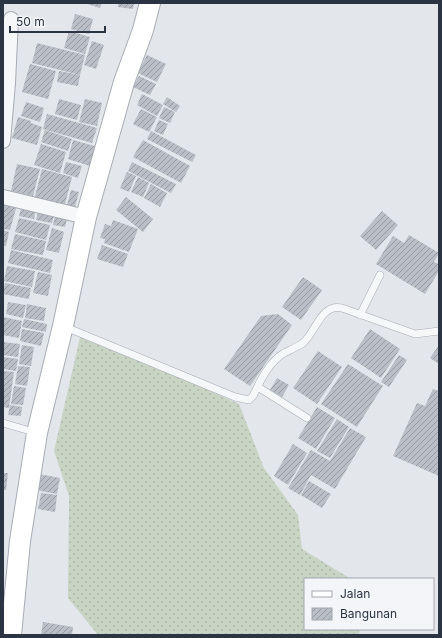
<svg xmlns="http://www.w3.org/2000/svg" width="442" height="638" font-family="Inter,sans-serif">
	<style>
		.grass { fill: url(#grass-dots) }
		.building { fill: url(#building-hatch) }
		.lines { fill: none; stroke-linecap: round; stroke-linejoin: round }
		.lane-casing { stroke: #a8adb5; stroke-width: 8 }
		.street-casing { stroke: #a8adb5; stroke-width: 16 }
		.secondary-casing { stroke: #a8adb5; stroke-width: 22 }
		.lane { stroke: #f6f7f9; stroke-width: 7 }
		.street { stroke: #f6f7f9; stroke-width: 14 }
		.secondary { stroke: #fff; stroke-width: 20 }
	</style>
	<defs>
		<pattern id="grass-dots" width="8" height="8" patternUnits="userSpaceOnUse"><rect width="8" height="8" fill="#c8d4c4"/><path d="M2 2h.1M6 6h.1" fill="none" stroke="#acb7aa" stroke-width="1.8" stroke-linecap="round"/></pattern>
		<pattern id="building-hatch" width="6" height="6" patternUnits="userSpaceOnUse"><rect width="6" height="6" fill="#babfc7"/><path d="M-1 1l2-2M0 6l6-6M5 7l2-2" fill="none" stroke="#979ca3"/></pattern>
	</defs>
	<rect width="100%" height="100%" fill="#e3e6eb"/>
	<path class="grass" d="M81,333L239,404L264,468L298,515L302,549L351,579H305V629H360L359,635H98L68,598L69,496L54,451Z"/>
	<path class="building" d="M84,3H102L100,8Z
		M118,3H134L133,9L118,7Z
		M75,14L93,19L89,34L71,29Z
		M69,31L90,37L85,54L64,48Z
		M92,41L104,45L96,69L84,65Z
		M37,43L85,55L80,75L32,63Z
		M147,55L166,64L157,82L138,73Z
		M30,64L56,71L48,99L22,92Z
		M59,71L80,75L78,86L57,82Z
		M139,76L156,84L150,95L133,87Z
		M142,94L163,105L157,116L137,105Z
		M167,97L180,106L176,112L163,104Z
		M59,99L81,105L77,120L55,114Z
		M85,99L102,103L97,126L79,122Z
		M26,102L44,108L40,122L21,116Z
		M164,107L175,112L170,123L159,118Z
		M141,109L157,117L149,132L133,124Z
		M47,114L97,128L92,143L43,129Z
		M18,117L31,121V123L42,127L37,145L12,138Z
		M159,120L168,124L163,135L154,131Z
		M45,130L72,139L68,151L41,142Z
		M151,131L196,155L192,162L147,139Z
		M73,140L98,147L93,167L68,159Z
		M143,140L190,166L181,183L133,157Z
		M41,144L66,152L60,173L34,165Z
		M66,162L82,166L78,178L63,173Z
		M132,162L176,184L171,193L128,171Z
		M17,164L40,169L33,196L11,191Z
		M42,169L72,177L65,204L52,201L51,204L34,200Z
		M127,172L136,176L129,192L120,188Z
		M138,177L149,183L143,197L131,192Z
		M151,184L167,193L160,207L144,198Z
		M71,190L79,192L75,207L67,205Z
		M126,197L153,219L143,232L116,210Z
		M3,201L17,205L10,230L3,229Z
		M22,205L36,208L34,219L19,216Z
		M39,208L55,212L52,223L36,220Z
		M382,211L398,225L376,250L360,236Z
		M56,212L68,215L65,227L53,225Z
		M19,218L50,225L46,240L15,232Z
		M113,220L138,229L129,252L104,243L105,239L100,238L105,224L111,226Z
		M52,228L64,232L59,253L46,250Z
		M3,230L9,232L6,246H3Z
		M15,234L46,241L43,255L11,249Z
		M409,235L439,253L434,262L439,264V271L425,294L376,264L393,236L404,243Z
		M102,245L128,254L123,267L97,259Z
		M11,250L53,260L50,273L8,263Z
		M7,266L35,271L32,287L4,281Z
		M38,272L52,275L48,296L33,293Z
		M303,277L322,290L301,320L282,307Z
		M5,283L31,288L29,299L3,294Z
		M8,302L26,305L23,318L6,314Z
		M27,304L46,308L44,321L25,318Z
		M278,314L292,325L250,386L224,369L261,316Z
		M3,317L22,321L19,338L3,335Z
		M24,319L47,324L46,332L22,327Z
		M22,329L44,333L41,346L20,341Z
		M370,329L400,349L381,378L351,358Z
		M3,342L20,344L18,357L3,355Z
		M22,345L34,347L31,366L19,364Z
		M439,345V364L430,358Z
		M318,351L342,367L317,404L293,388Z
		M399,355L407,360L389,387L381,382Z
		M3,357L18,359L16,371L3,369Z
		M348,364L383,386L357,427L321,404Z
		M18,366L30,367L27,386L15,384Z
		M3,371L14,372L9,408L3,407Z
		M277,378L289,385L282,397L270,390Z
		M14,386L26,388L23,405L11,404Z
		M433,389L439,391V476L393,456L417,403L425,406Z
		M10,405L22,407L21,416L8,415Z
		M317,407L335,418L316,449L298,438Z
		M337,419L349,427L330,458L317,451Z
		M350,428L366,437L335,489L311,475L300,495L288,488L311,450L330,461Z
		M293,444L307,453L288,485L274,476Z
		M3,473H8L6,490H3Z
		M39,474L60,478L57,494L36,490Z
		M309,481L331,494L322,508L301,495Z
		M41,493L57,495L55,512L38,509Z
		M43,622L73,627L72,635H41Z"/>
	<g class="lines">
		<defs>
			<path id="lane" d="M360,315L380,275
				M63,326L235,397L249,400L253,396C260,381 269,362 284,353C290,350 297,347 303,343C316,332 321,303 342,308L415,334L439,331
				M258,387L307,418
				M3,423L37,433"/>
			<path id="street" d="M3,141L8,83L11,19
				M3,197L86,217"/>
			<path id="secondary" d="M11,635L20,541L37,433L63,326L86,217L124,82L143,30L150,3"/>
		</defs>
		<use href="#lane" class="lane-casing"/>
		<use href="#street" class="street-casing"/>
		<use href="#secondary" class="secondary-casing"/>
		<use href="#lane" class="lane"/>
		<use href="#street" class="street"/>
		<use href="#secondary" class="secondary"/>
	</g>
	<rect width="442" height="638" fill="none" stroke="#2b3442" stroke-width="8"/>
	<rect x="304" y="578" width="130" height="52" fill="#f3f5f8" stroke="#a3a8af"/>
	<rect x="312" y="591" width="20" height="6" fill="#ffffff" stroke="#a3a8af"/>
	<text x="340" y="598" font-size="12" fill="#2b3442">Jalan</text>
	<rect x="312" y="608" width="20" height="12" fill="url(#building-hatch)" stroke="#a3a8af"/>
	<text x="340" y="618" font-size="12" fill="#2b3442">Bangunan</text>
	<path d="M10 26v6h95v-6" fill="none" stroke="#2b3442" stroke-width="2"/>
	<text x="16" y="26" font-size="12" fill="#2b3442" stroke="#f3f5f8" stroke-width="3" paint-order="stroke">50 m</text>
</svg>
